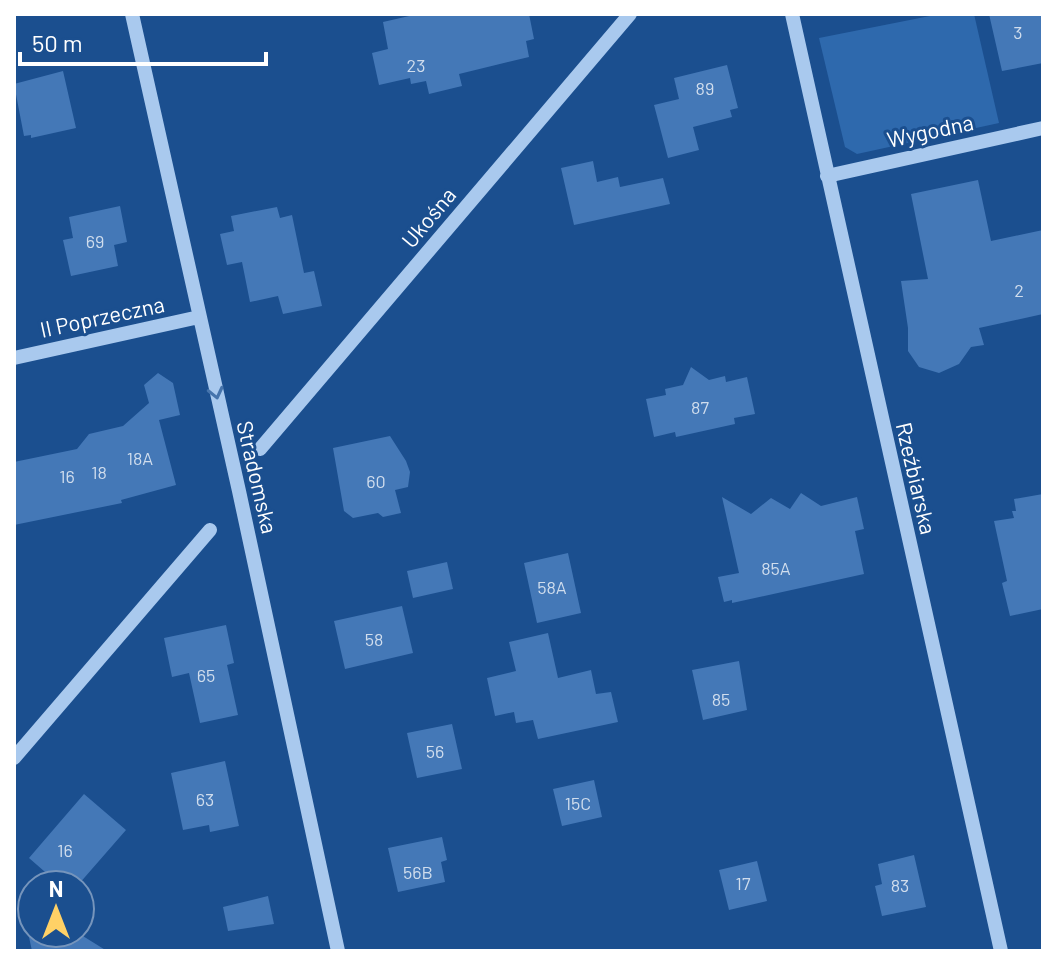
<svg xmlns="http://www.w3.org/2000/svg" width="1057" height="965" font-family="Barlow,sans-serif">
	<style>
		.green { fill: #2e69ad }
		.building { fill: #4478b7 }
		.lines { fill: none; stroke-linecap: round; stroke-linejoin: round }
		.minor { stroke: #a9c9ee; stroke-width: 14 }
		.oneway { stroke: #4674ac }
		.labels { text-anchor: middle; dominant-baseline: central; stroke-width: 6; stroke-linejoin: round; paint-order: stroke }
		.number-label { font-size: 18px; fill: #d0dded }
		.street-label { font-size: 22px; fill: #fff; stroke: #1b4f8f }
	</style>
	<rect width="100%" height="100%" fill="#1b4f8f"/>
	<path class="green" d="M940,14H974L999,123L857,154L845,147L819,38Z"/>
	<path class="building" d="M418,14H529L534,39L526,41L529,57L459,74L462,86L429,94L426,81L411,84L410,78L379,85L372,53L388,49L383,22Z
		M989,14H1043V63L1002,71Z
		M727,65L738,108L730,110L732,117L693,127L699,150L668,158L654,105L679,99L674,78Z
		M63,71L76,128L31,138V135L24,136L14,84Z
		M593,161L597,182L618,177L620,187L663,178L670,204L574,225L561,168Z
		M978,180L991,241L1043,230V314L979,328L984,345L971,347L959,364L939,373L919,367L908,351V328L901,281L928,279L911,194Z
		M120,206L127,242L114,245L118,266L71,276L63,240L73,238L69,217Z
		M277,207L280,218L292,215L304,273L314,271L322,306L283,314L278,296L250,302L242,262L227,265L220,234L234,231L231,216Z
		M691,367L709,380L725,376L726,382L747,377L755,414L734,418L735,424L676,437L675,432L654,437L646,399L666,395L665,389L683,385Z
		M158,373L173,383L180,415L159,420L176,485L121,500L122,503L14,525V462L77,449L89,434L123,426L149,403L144,385Z
		M390,436L406,461L410,472L408,487L395,490L401,513L383,517L378,513L353,518L344,511L333,448Z
		M801,493L821,506L857,497L864,529L855,531L864,574L732,603V600L724,602L718,577L739,573L722,497L751,514L771,498L790,509Z
		M1043,494V609L1010,616L1002,583L1007,581L994,521L1014,518L1012,511H1016L1014,499Z
		M568,553L581,613L537,623L524,563Z
		M447,562L453,589L413,598L407,571Z
		M402,606L413,653L345,669L334,621Z
		M226,625L234,663L227,665L238,715L200,723L189,673L172,677L164,638Z
		M548,633L558,678L591,670L596,694L611,692L618,722L538,739L533,720L516,723L514,712L495,716L487,678L516,671L509,642Z
		M739,661L747,710L703,720L692,670Z
		M452,724L462,769L417,778L407,733Z
		M225,761L239,826L210,832L209,825L183,830L171,773Z
		M594,780L602,817L562,826L553,789Z
		M84,794L126,830L78,885H60L29,858Z
		M442,837L447,860L441,862L445,882L398,892L388,848Z
		M914,855L926,907L882,916L875,886L882,884L878,864Z
		M757,861L767,901L729,910L719,870Z
		M268,896L274,924L228,931L223,907Z
		M32,922V933H78L107,951H32L26,923Z"/>
	<g class="lines">
		<path class="minor" d="M132,14L239,491L338,951
			M792,14L1001,951
			M827,176L1043,128
			M14,358L199,317
			M260,449L630,14
			M14,758L210,530"/>
	</g>
	<defs><path id="oneway-chevron" d="M-2-3.5L2.5 0L-2 3.5" fill="none" stroke-width="1.6" stroke-linecap="round" stroke-linejoin="round" transform="scale(2)"/></defs>
	<use class="oneway" href="#oneway-chevron" transform="translate(216 393) rotate(77)"/>
	<g class="labels">
		<g class="number-label">
			<text x="1018" y="32">3</text>
			<text x="416" y="65">23</text>
			<text x="705" y="88">89</text>
			<text x="95" y="241">69</text>
			<text x="1019" y="290">2</text>
			<text x="700" y="407">87</text>
			<text x="140" y="458">18A</text>
			<text x="99" y="472">18</text>
			<text x="67" y="476">16</text>
			<text x="376" y="481">60</text>
			<text x="776" y="568">85A</text>
			<text x="552" y="587">58A</text>
			<text x="374" y="639">58</text>
			<text x="206" y="675">65</text>
			<text x="721" y="699">85</text>
			<text x="435" y="751">56</text>
			<text x="205" y="799">63</text>
			<text x="578" y="803">15C</text>
			<text x="65" y="850">16</text>
			<text x="418" y="872">56B</text>
			<text x="743" y="883">17</text>
			<text x="900" y="885">83</text>
		</g>
		<g class="street-label">
			<text transform="translate(930 130) rotate(-12)">Wygodna</text>
			<text transform="translate(428 217) rotate(-50)">Ukośna</text>
			<text transform="translate(102 316) rotate(-12)">II Poprzeczna</text>
			<text transform="translate(258 477) rotate(77)">Stradomska</text>
			<text transform="translate(917 478) rotate(77)">Rzeźbiarska</text>
		</g>
	</g>
	<rect width="1057" height="965" fill="none" stroke="#ffffff" stroke-width="32"/>
	<g transform="translate(56 909)"><circle r="38" fill="#1b4f8f" stroke="#7695bc" stroke-width="2"/>
	<path d="M0-6L14 30L0 20L-14 30Z" fill="#ffd166"/>
	<text y="-12" font-size="22" font-weight="bold" text-anchor="middle" fill="#ffffff">N</text>
	</g>
	<path d="M20 52v12h246v-12" fill="none" stroke="#ffffff" stroke-width="4"/>
	<text x="32" y="52" font-size="24" fill="#ffffff" stroke="#1b4f8f" stroke-width="6" paint-order="stroke">50 m</text>
</svg>
